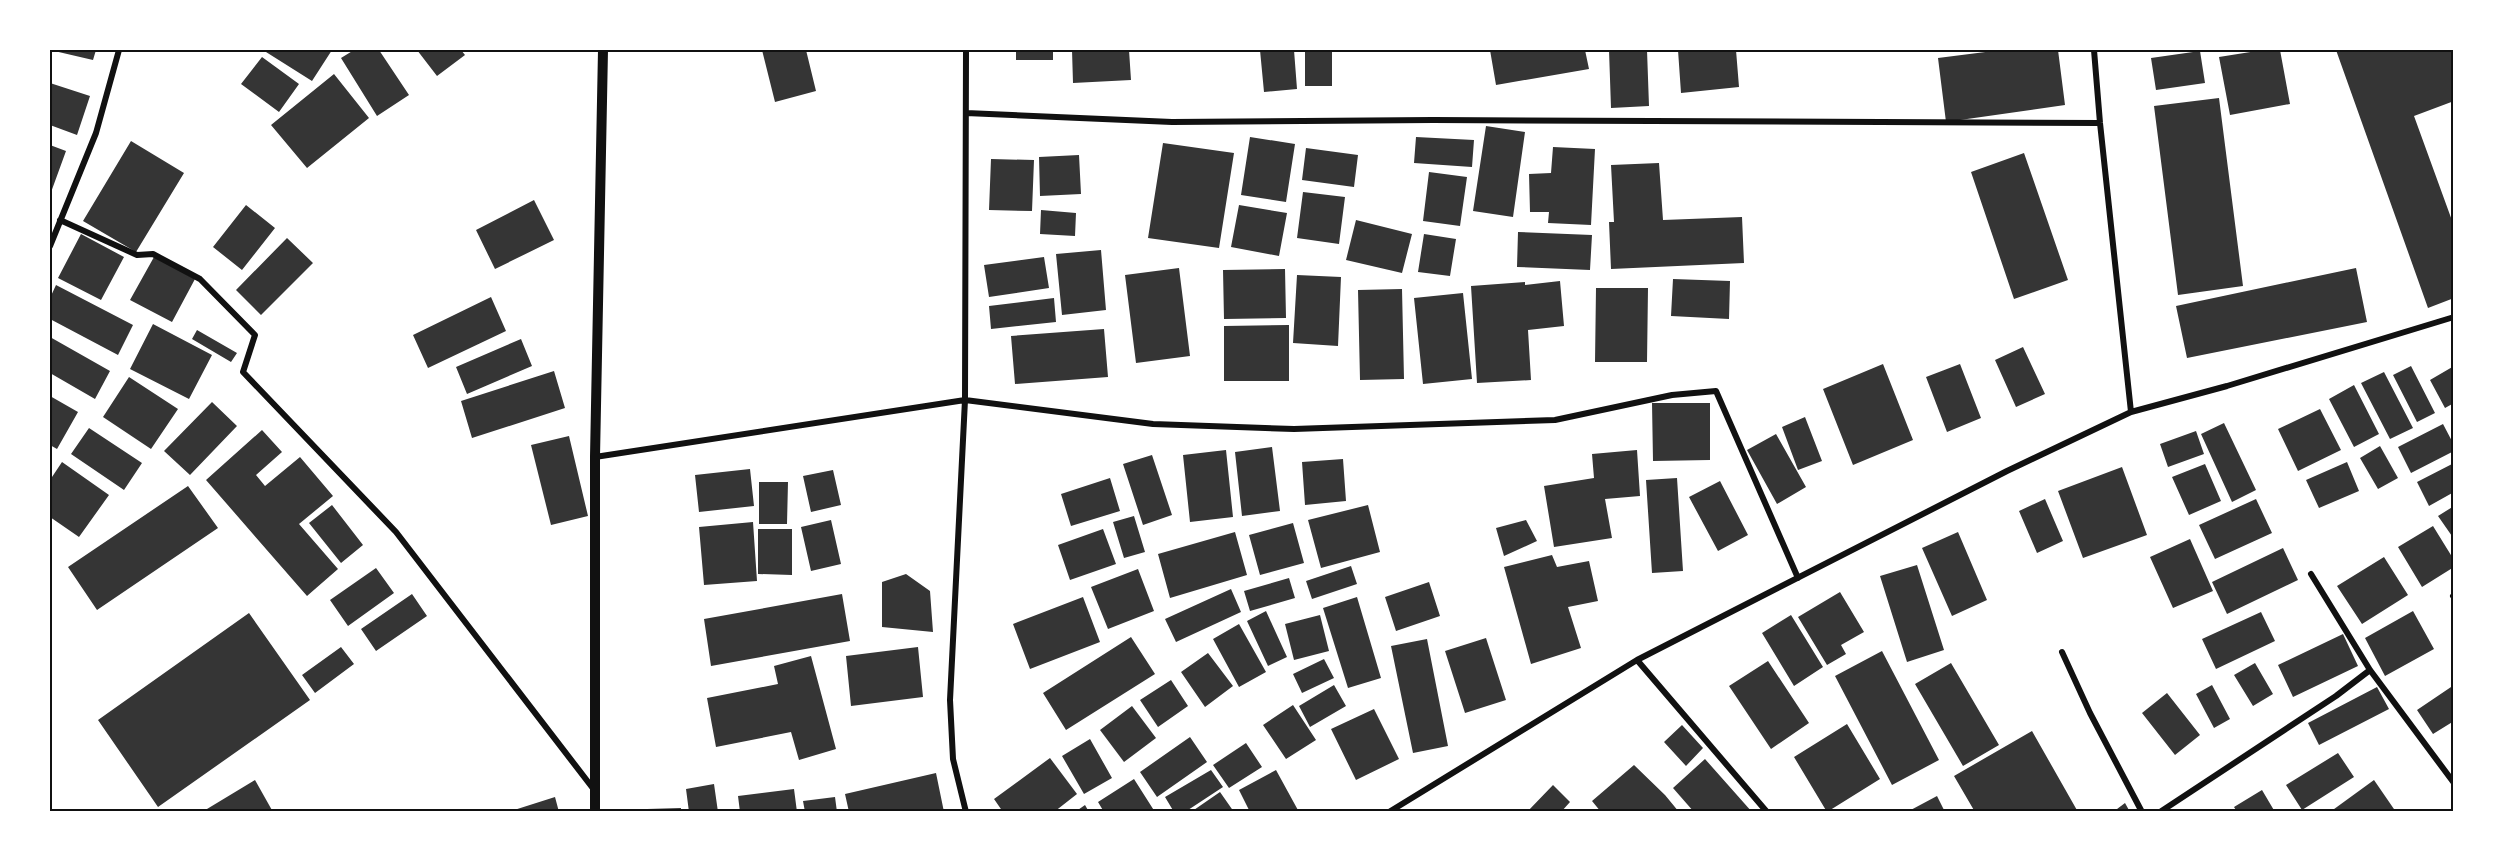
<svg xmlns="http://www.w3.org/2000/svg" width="2503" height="861" font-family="Literata,serif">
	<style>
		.building { fill: #353535 }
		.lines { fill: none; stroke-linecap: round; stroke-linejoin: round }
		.minor { stroke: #111; stroke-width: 6 }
		.tertiary { stroke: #111; stroke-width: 10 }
		.neatline { fill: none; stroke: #111; stroke-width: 2 }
	</style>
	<rect width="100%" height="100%" fill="#fff"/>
	<path class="building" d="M50,50H96L93,60Z
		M268,50H332L312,81L266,52Z
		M354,50H379L409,95L377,116L341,58Z
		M417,50H461L465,55L437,76Z
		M762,50H806L816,91L775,102Z
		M1016,50H1053V60H1016Z
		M1072,50H1129L1131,80L1073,83Z
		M1260,50H1294L1297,89L1264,92Z
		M1305,50H1332V86H1305Z
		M1490,50H1585L1589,69L1496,85Z
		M1609,50H1647L1649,106L1611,108Z
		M1678,50H1736L1739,87L1681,93Z
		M2001,50H2058L2065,105L1946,122L1938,58Z
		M2263,50H2280L2290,104L2230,115L2219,57Z
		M2336,50H2451L2454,55V101L2414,116L2454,226V298L2428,308Z
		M2200,51L2205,83L2156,90L2151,58Z
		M262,57L299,84L279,112L241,84Z
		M334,74L369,118L307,168L271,125Z
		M50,83L90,96L77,135L50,125Z
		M2219,98L2243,286L2178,295L2154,106Z
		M1486,126L1525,132L1513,217L1473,211Z
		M1250,137L1295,144L1286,202L1241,195Z
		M1416,137L1474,140L1472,167L1414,163Z
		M131,141L184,173L136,252L83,221Z
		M1163,143L1234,153L1219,248L1148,238Z
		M50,145L66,151L50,195Z
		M1553,147L1595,149L1591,225L1548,223L1549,212H1530L1529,174L1551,173Z
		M1306,148L1358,155L1354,187L1302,180Z
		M2024,153L2068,280L2014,299L1971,172Z
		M1079,155L1081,194L1040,196L1039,157Z
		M991,159L1034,160L1032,211L989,210Z
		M1659,163L1663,220L1742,217L1744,263L1611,269L1609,222H1614L1611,165Z
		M1429,172L1467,177L1460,226L1423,221Z
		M1303,192L1345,197L1339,244L1297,238Z
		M534,200L554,240L495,269L476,230Z
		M246,205L275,228L242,270L213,247Z
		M1239,205L1287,213L1279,256L1231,247Z
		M1041,210L1076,213L1075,236L1040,234Z
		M1356,220L1412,234L1402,273L1346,260Z
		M1518,232L1592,235L1590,270L1517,267Z
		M81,234L124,257L101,300L58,278Z
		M1424,234L1456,239L1450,276L1418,272Z
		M287,238L313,263L261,315L236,290Z
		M1101,250L1106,310L1062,315L1056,254Z
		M154,257L195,279L172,322L130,300Z
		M1044,257L1049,288L989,297L984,265Z
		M1179,268L1190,356L1136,363L1125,275Z
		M2356,268L2367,322L2187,358L2176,306Z
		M1285,269L1286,318L1224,319L1223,270Z
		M1297,275L1341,277L1338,346L1293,343Z
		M1673,279L1730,281L1729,319L1671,316Z
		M1560,281L1564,326L1528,330L1531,380L1477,383L1471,286L1525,282V285Z
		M56,285L133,325L118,355L50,319V298Z
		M1596,288H1648L1647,362H1595Z
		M1402,289L1404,379L1360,380L1358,290Z
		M1463,293L1472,379L1423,384L1414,298Z
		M491,297L506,331L428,368L413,335Z
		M1054,298L1056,322L991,329L989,306Z
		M153,324L212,355L189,399L130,369Z
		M1289,325V381H1224V326Z
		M1104,329L1108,377L1015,384L1011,336Z
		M197,330L237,353L231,362L192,339Z
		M50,337L110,371L95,399L50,373Z
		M521,339L532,366L467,394L456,367Z
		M2023,347L2045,394L2016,407L1995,360Z
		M1883,364L1913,440L1853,465L1823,389Z
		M1960,364L1981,418L1947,432L1926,377Z
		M2411,366L2435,413L2417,422L2393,375Z
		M2454,366V403L2445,408L2430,380Z
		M554,371L565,408L472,438L461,401Z
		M2384,372L2413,428L2390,439L2361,383Z
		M129,377L178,409L151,449L103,417Z
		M2354,385L2379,434L2354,447L2329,399Z
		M50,396L78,412L57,449L50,445Z
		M212,402L237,426L190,475L164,451Z
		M1652,403H1710V460L1653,461Z
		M2320,409L2341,450L2298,471L2278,429Z
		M1805,417L1822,461L1798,470L1782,427Z
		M2224,423L2256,490L2232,502L2201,434Z
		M2443,424L2454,445V451L2411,473L2398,447Z
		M89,428L142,463L124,490L71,454Z
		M262,430L282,452L256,475L265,486L300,457L333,496L299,524L338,569L307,596L206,480Z
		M2196,431L2204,454L2168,467L2160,444Z
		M1776,434L1806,487L1777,504L1747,450Z
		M569,436L588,516L551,525L531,445Z
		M2380,446L2398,478L2378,489L2360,458Z
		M1272,447L1280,511L1242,516L1235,452Z
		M1226,450L1233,517L1190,522L1183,455Z
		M1637,450L1640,496L1605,499L1612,538L1554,547L1544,486L1594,478L1592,454Z
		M1152,455L1172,515L1143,525L1123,464Z
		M1343,459L1346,501L1305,505L1302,462Z
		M62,462L109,495L79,537L50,517V480Z
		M2347,462L2359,491L2319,508L2306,480Z
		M2454,463V492L2429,506L2417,482Z
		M2205,464L2221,501L2189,515L2172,477Z
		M2122,467L2147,535L2083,558L2058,491Z
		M750,469L754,506L699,512L695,475Z
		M833,470L841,505L811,512L803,476Z
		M1110,478L1120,511L1071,526L1061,494Z
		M1677,478L1683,571L1652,573L1646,480Z
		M1720,481L1748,535L1718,551L1689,497Z
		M759,482H788L787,524H759Z
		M188,486L218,528L97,610L68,567Z
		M2045,499L2063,541L2037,553L2019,511Z
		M2256,499L2272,533L2215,559L2199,525Z
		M332,505L363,545L341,563L309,523Z
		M1368,505L1380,552L1321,568L1308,520Z
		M2454,506V539L2438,516Z
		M1134,516L1145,552L1124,558L1113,522Z
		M831,520L841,564L811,571L801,527Z
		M1526,520L1537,541L1504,556L1496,528Z
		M753,522L757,581L704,585L699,527Z
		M1293,523L1304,563L1260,575L1249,535Z
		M2433,526L2454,560V567L2422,587L2398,547Z
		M758,529H792V575L758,574Z
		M1103,529L1116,564L1070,580L1058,545Z
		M1235,532L1247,575L1170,598L1158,554Z
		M1958,532L1987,600L1952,616L1922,548Z
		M2190,539L2213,591L2173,608L2150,557Z
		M2283,548L2298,580L2227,614L2212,582Z
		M1552,555L1557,567L1589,561L1598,601L1568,607L1581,648L1531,664L1504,567Z
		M2384,557L2408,595L2362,624L2337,586Z
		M1917,565L1944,650L1907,662L1880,576Z
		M1351,566L1357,584L1312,599L1306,581Z
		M376,568L394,593L348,626L330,600Z
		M1138,569L1154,611L1108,629L1091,587Z
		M906,574L930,591L933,632L882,627V582Z
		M1289,578L1295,598L1250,611L1244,591Z
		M1429,582L1440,616L1396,631L1385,597Z
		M1231,589L1241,612L1176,642L1165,619Z
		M1840,592L1864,632L1841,645L1846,654L1827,665L1798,617Z
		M412,594L427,616L376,651L361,629Z
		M842,594L850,641L711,666L704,619Z
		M1083,597L1100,642L1030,669L1013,624Z
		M1357,597L1381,678L1348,688L1323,608Z
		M1266,611L1287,657L1268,666L1247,621Z
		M2413,611L2434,649L2385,676L2365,638Z
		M2261,612L2275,641L2216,669L2202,639Z
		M249,613L310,700L158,807L98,720Z
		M1320,615L1329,651L1294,660L1285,624Z
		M1791,615L1823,667L1794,686L1762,633Z
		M1239,624L1266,672L1239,687L1213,639Z
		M2343,634L2358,666L2293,697L2278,665Z
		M1131,637L1155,674L1066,730L1043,693Z
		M1486,638L1506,700L1465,713L1445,651Z
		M1427,639L1448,746L1413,753L1391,646Z
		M341,647L354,664L315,693L302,675Z
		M918,647L923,697L851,706L846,656Z
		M1882,651L1939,760L1892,785L1835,676Z
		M1208,653L1233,686L1205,707L1181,672Z
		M811,656L836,749L799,760L791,732L716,747L707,698L778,684L774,666Z
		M1324,659L1334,678L1302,693L1293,674Z
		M1768,661L1809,723L1771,749L1729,686Z
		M1951,663L1999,745L1963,766L1915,684Z
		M2255,663L2273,694L2253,706L2234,675Z
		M1171,680L1188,706L1158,727L1140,700Z
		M1334,685L1346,706L1310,727L1299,706Z
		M2212,685L2230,719L2214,728L2196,694Z
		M2454,685V721L2433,734L2417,710Z
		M2377,687L2389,709L2319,745L2308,723Z
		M2167,693L2200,735L2175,755L2142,713Z
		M1293,705L1316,740L1286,759L1263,725Z
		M1132,706L1156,738L1124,762L1100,730Z
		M1374,709L1399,759L1356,780L1331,729Z
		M1847,724L1880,779L1827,812L1794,757Z
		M1682,725L1703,748L1686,766L1664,742Z
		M2032,731L2078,812H1975L1954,776Z
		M1190,737L1207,762L1157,797L1140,772Z
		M1090,739L1112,778L1084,794L1062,756Z
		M1246,743L1262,767L1229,788L1213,765Z
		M2338,753L2354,777L2302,810L2286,785Z
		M1050,758L1077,794L1054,812H1003L994,799Z
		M1705,759L1752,812H1694L1673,788Z
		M1634,765L1665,795L1679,812H1601L1592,801Z
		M1211,770L1223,787L1185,812H1174L1165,797Z
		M1276,770L1299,812H1250L1239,790Z
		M936,773L944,812H849L845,794Z
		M1134,779L1155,812H1104L1098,802Z
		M255,780L273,812H202Z
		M2374,780L2396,812H2330Z
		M714,784L718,812H689L686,789Z
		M1553,785L1570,802L1561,812H1527Z
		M794,789L797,812H740L738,796Z
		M2262,790L2275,812H2237L2234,807Z
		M1220,792L1234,812H1191Z
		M1937,796L1945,812H1907Z
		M555,797L559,812H511V811Z
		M835,797L837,812H805L803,801Z
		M2125,803L2130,812H2113Z
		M1085,805L1089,812H1075Z
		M681,808V812H647V809Z"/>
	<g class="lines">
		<path class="minor" d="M2094,50L2100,123L2131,412
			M966,113L1172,122L1433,120L2100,123
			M60,220L137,255L153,254L200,279L255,335L243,372L396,532L595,791
			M50,246L96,133L119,50
			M595,457L965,400L1153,424L1294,429L1555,420L1672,395L1716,391L1798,578
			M2311,574L2370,670L2454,783
			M2453,596L2454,597
			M2062,652L2090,713L2142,812
			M1637,660L1767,812
			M966,812L953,759L950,700L965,400L966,50
			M1389,812L1637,660L2007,471L2131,412L2227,386L2454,317
			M2160,812L2336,696L2370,670"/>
		<path class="tertiary" d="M595,812V457L603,50"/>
	</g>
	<rect width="2503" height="861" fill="none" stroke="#ffffff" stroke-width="102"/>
	<rect x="51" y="51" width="2401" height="759" class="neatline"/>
</svg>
